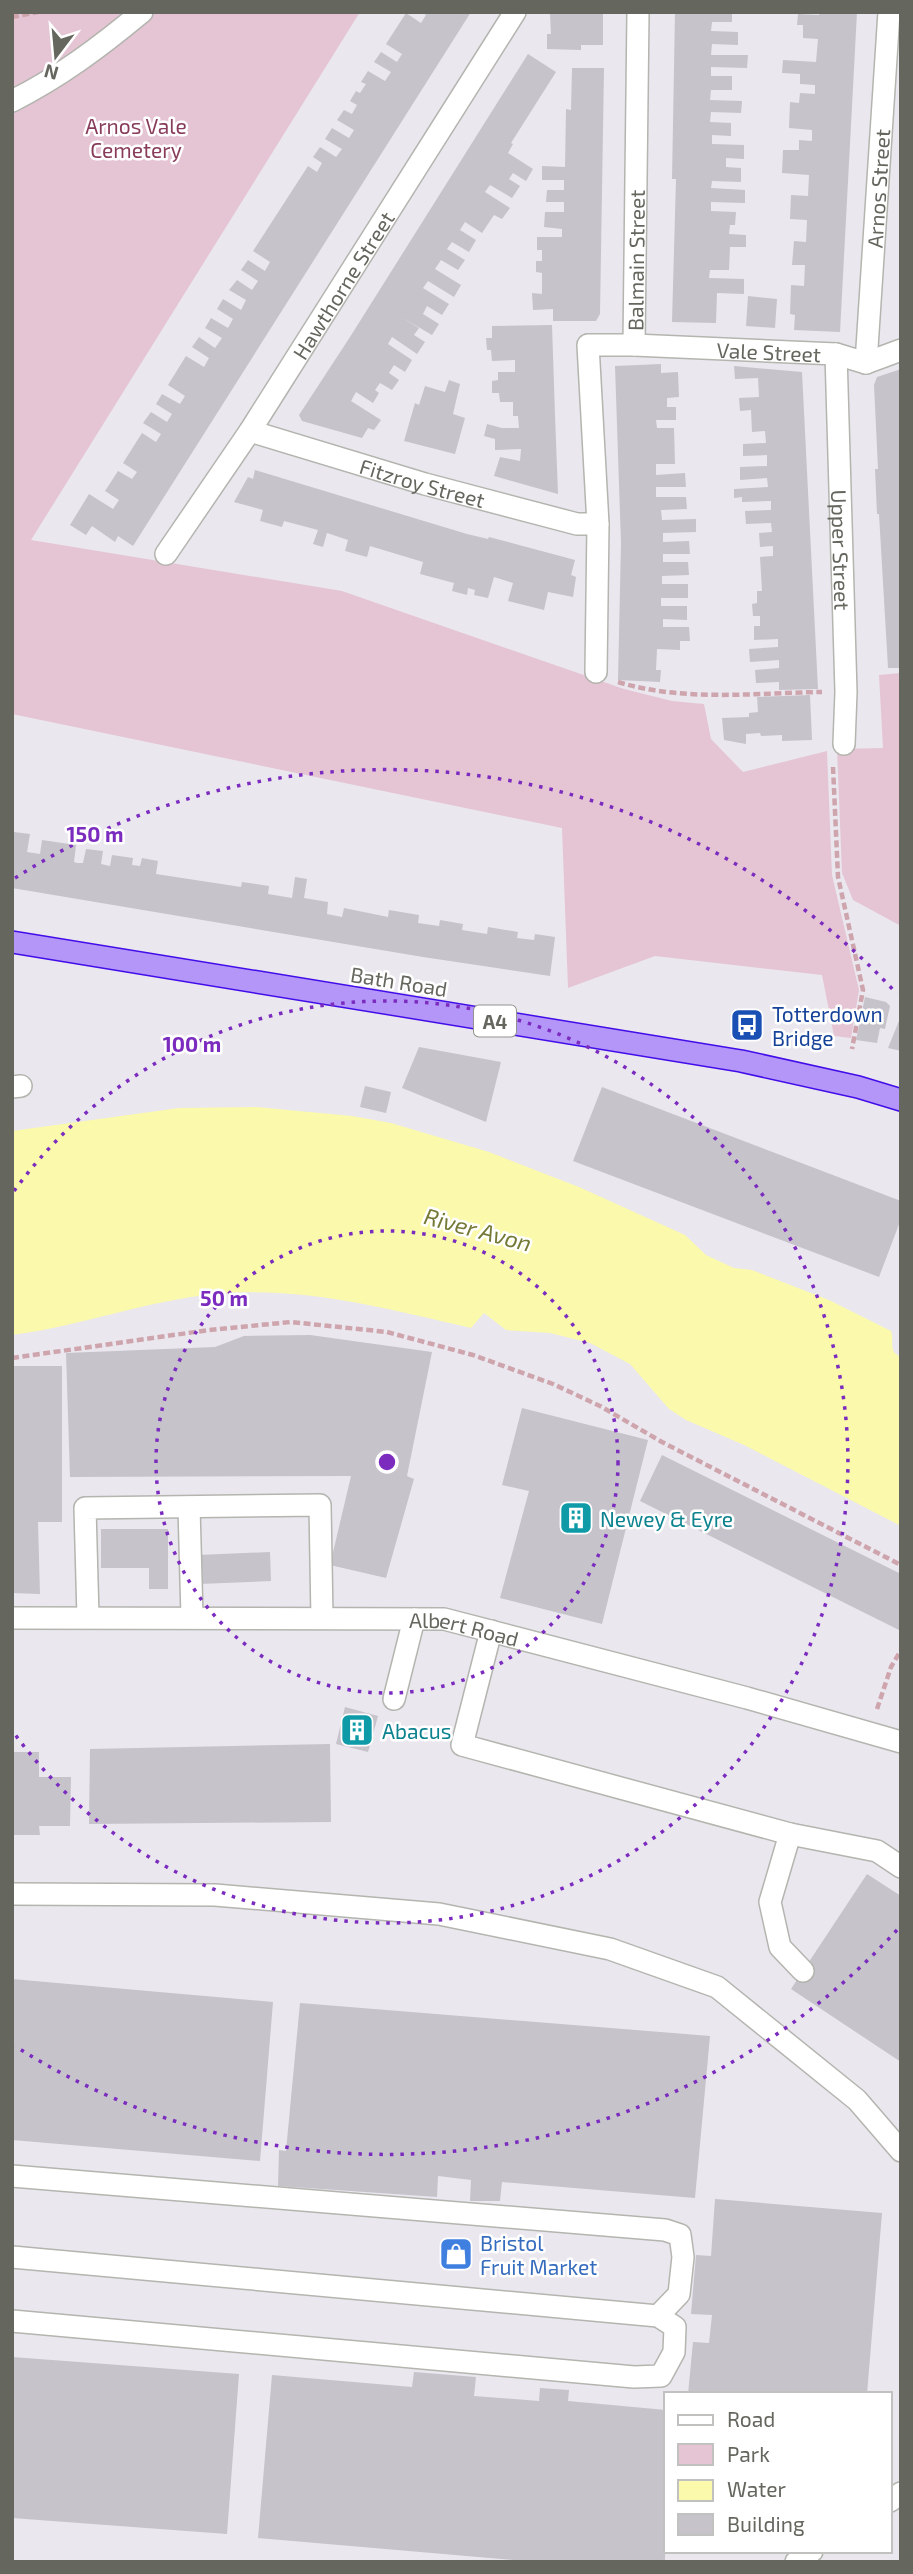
<svg xmlns="http://www.w3.org/2000/svg" width="913" height="2574" font-family="'Exo 2',sans-serif">
	<style>
		.green { fill: #e5c5d4 }
		.water { fill: #faf9ac }
		.building { fill: #c6c3cb }
		.lines { fill: none; stroke-linecap: round; stroke-linejoin: round }
		.minor-casing { stroke: #b4b5af; stroke-width: 24 }
		.highway-casing { stroke: #420de9; stroke-width: 24 }
		.path { stroke: #cfa5ad; stroke-width: 4.5; stroke-dasharray: 7 3.5; stroke-linecap: butt }
		.minor { stroke: #fff; stroke-width: 21 }
		.highway { stroke: #b396f7; stroke-width: 21 }
		.ring { fill: none; stroke: #7b2cbf; stroke-width: 3.5; stroke-dasharray: 3.5 7 }
		.labels { text-anchor: middle; dominant-baseline: central; stroke-width: 5; stroke-linejoin: round; paint-order: stroke }
		.shield { fill: #fff; stroke: #93948e; stroke-width: 2 }
		.shield-label { font-size: 19px; font-weight: bold; fill: #65665e }
		.park-label { font-size: 21px; fill: #883c5a; stroke: #fff }
		.street-label { font-size: 21px; fill: #65665e; stroke: #fff }
		.transit-label { font-size: 21px; fill: #164399; stroke: #fff; text-anchor: start }
		.culture-label { font-size: 21px; fill: #0d838f; stroke: #fff; text-anchor: start }
		.shop-label { font-size: 21px; fill: #366cbe; stroke: #fff; text-anchor: start }
		.water-label { font-size: 23px; font-style: italic; fill: #757936; stroke: #fff }
		.centre { fill: #7b2cbf; stroke: #fff; stroke-width: 3.5 }
		.ring-label { font-size: 21px; text-anchor: middle; font-weight: bold; fill: #7b2cbf; stroke: #fff; stroke-width: 5; stroke-linejoin: round; paint-order: stroke }
	</style>
	<rect width="100%" height="100%" fill="#eae7ef"/>
	<path class="green" d="M12,12H360L31,540L342,591L624,689L672,701L704,704L711,739L743,772L827,751L832,875L859,990L851,1038L834,1036L822,975L655,956L568,988L562,828L12,714Z
		M901,673V926L853,900L842,873L837,749L883,748L879,675Z"/>
	<path class="water" d="M256,1107L352,1116L391,1123L489,1152L579,1187L685,1235L706,1255L734,1268L752,1270L829,1300L891,1331C895,1343 887,1351 901,1357V1526L744,1445L686,1420L669,1409L630,1364L590,1343L550,1333L506,1330L484,1313L471,1328C387,1309 304,1286 217,1294C148,1300 81,1326 12,1335V1131L179,1108Z"/>
	<path class="building" d="M421,12H471L133,546L118,536L115,542L92,526L86,535L70,525L89,494L113,509L119,500L105,491L118,471L132,479L137,472L123,463L142,433L156,442L161,434L143,423L151,412L167,422L172,414L156,404L162,394L180,404L185,396L168,385L186,356L204,367L209,358L192,347L199,337L215,348L222,338L205,328L211,318L228,328L233,319L217,309L223,299L241,310L246,300L229,290L237,280L252,290L258,281L241,270L248,260L265,271L270,262L253,251L308,166L317,172L322,163L313,157L320,147L336,157L342,149L325,139L332,128L349,138L354,130L337,120L344,110L352,114L357,105L350,101L356,91L360,93L366,84L361,82L368,71L385,81L391,72L374,62L381,52L397,62L402,54L386,44L406,13L421,23L426,15Z
		M553,12H603V45H581V50L547,49V34H551L550,14Z
		M675,12H732V22H712L711,31L738,32V45L712,44L711,55H748L747,68L711,67V76H732V90H711L710,100L742,101L741,113L711,112L710,122L731,123V136L712,135V144L744,145V159L726,158V167L741,168V182L712,181L711,188L745,190V203L711,202V211L736,212L735,225H730L729,234L746,235V247H730L729,270H710L709,278L744,279V294L717,293L716,323L672,322L676,179H672Z
		M819,12H857L840,332L794,330L795,315L790,314L791,285L804,286L805,265H792L794,241L806,242L807,220L790,219L791,195L808,196L809,175L782,173L783,150H799V140L812,141V130L789,128L790,102L799,103L800,93L815,94V85L800,84V74L782,73L783,60L816,62L818,39L803,38V25H797L798,14L819,15Z
		M528,54L556,72L511,143L513,144L508,153L533,169L526,181L513,173L509,179L520,186L512,198L490,185L485,192L510,208L502,219L494,215L482,233L465,222L460,230L476,240L469,252L452,242L447,249L465,260L458,270L441,260L435,269L461,285L454,297L428,281L423,288L449,304L442,315L427,306L423,314L439,324L432,335L401,317L419,328L414,335L425,342L417,354L392,337L388,344L412,360L405,372L394,365L389,373L399,380L392,390L380,383L375,390L379,393L373,403L356,392L351,401L381,420L374,430L368,428L362,438L302,421L299,415L350,337Z
		M572,68H604L600,314L596,321H553V309L533,310L532,293L542,294V273L536,272V261H542V250H537V237H562V229L544,227L545,212H564V202H546L547,190H564V180H542V166L565,167L566,109L571,110Z
		M748,296L777,299L775,328L746,326Z
		M552,325L555,415L558,494L494,476L500,457L520,461L521,449L495,450V439L484,436L487,424L502,428H519L518,416H513V402H500L499,393H492V381L498,380V372H515V360L492,361L491,350H487L486,338H492V326Z
		M661,364V373L678,372L679,397L667,398V407H676V420H656L657,428H674L675,464H656V475L685,473L686,487H656V497H686L687,509L661,510L662,520L696,519V532L663,533V542L689,541L690,554H663V562H688L689,575L662,576V584H688V598H661V606H687V620L663,619V627H689L690,641H680V650L657,649L656,670H661L660,682L618,680L621,543L615,366Z
		M734,366L802,372L818,689L779,690V682L756,683L755,670L779,668V660L750,662L749,649L778,647V639L754,640V626H760V616H753L752,604L757,603V591H762L760,557L773,556V546L760,547L759,533L772,532L771,523L746,524L745,511L771,510V501L742,502V497L734,498V489L768,487L767,478L740,480V467L767,466V455L743,456V444L766,443L765,431L752,432L751,410L740,411L739,398L759,397L758,378L735,379Z
		M901,369V668H888L879,514H877L875,469H878L874,385L877,377Z
		M449,380L460,384L453,414L465,418L455,454L404,441L415,403L419,405L425,386L445,392Z
		M255,470L467,534L488,539L489,537L575,560L571,575L576,577L573,597L548,592L544,610L508,601L513,583L494,577L488,598L474,595L475,590L468,588L467,595L452,591L454,583L420,574L423,562L370,546L367,557L345,551L348,540L327,533L323,547L313,544L318,530L284,521L282,527L260,521L263,510L234,502L248,477L253,479Z
		M810,695L812,740L782,741V735L761,736L760,733L746,734V744L724,740L722,718L749,717V713L758,712L757,697Z
		M14,832L30,834L27,852L40,854L42,840L76,845L74,862L77,863H83L86,849L103,851L101,864L110,866L112,855L133,858L132,865L140,866L142,858L158,861L156,874L241,887L242,882L269,886L268,894L292,898L295,877L307,879L304,898L328,902L327,914L342,917L344,908L388,917L389,910L419,915L418,923L439,926L440,920L463,924L462,930L487,934L488,927L518,932L517,938L534,940L535,934L555,937L550,976L423,957L12,888Z
		M865,997L886,1002L890,1006L885,1029L880,1028L877,1043L856,1040Z
		M901,1016V1051L888,1048Z
		M419,1047L501,1062L486,1122L402,1088Z
		M365,1086L391,1092L386,1113L360,1107Z
		M602,1087L901,1201V1219L879,1277L573,1161Z
		M310,1335L432,1352L407,1476L414,1479L386,1578L330,1565L351,1476L70,1477L66,1353L215,1347L244,1336Z
		M12,1366H62V1522H38L40,1594L12,1593Z
		M522,1408L648,1440L602,1624L500,1598L529,1491L502,1485Z
		M662,1455L901,1574V1631L640,1501Z
		M101,1529H168V1589H149V1568H101Z
		M270,1552L271,1581L199,1584L198,1555Z
		M345,1707L378,1716L368,1752L336,1744Z
		M330,1744L331,1822L89,1824L90,1749Z
		M12,1752H39V1777H71L70,1826H39L40,1835H12Z
		M867,1874L901,1896V2062L791,1989Z
		M12,1979L273,2002L260,2161L12,2140Z
		M300,2003L710,2036L695,2198L502,2182L500,2201H470L471,2180L438,2176L437,2197L278,2186L279,2150L286,2151Z
		M715,2199L882,2213L867,2394H688L693,2342L709,2343L712,2315L691,2314L696,2255L711,2256Z
		M12,2357L239,2374L227,2534L12,2518Z
		M414,2372L476,2377L474,2396L539,2401L540,2388L569,2390L568,2401L666,2410L665,2562H536L258,2538L272,2375L412,2387Z"/>
	<g class="lines">
		<defs>
			<g id="minor">
				<path d="M12,101C60,77 101,46 142,12"/>
				<path id="s1" d="M634,345L836,354L866,363L901,350"/>
				<path id="s2" d="M836,354L846,692L844,744"/>
				<path id="s3" d="M866,363L889,12"/>
				<path id="s4" d="M250,431L425,484L577,524H598"/>
				<path id="s5" d="M166,554L250,431L515,12"/>
				<path id="s6" d="M596,672L598,524L588,345H634L638,12"/>
				<path d="M12,1087L21,1086"/>
				<path d="M189,1507L192,1617"/>
				<path d="M88,1617L85,1508L320,1505L322,1618"/>
				<path id="s7" d="M12,1618L444,1619L747,1698L901,1742"/>
				<path d="M491,1631L462,1745L790,1834"/>
				<path d="M394,1699L414,1619"/>
				<path d="M12,1894L215,1895L439,1914L610,1949L717,1987L857,2100L901,2151"/>
				<path d="M803,1971L780,1947L770,1902L790,1834L877,1851L901,1867"/>
				<path d="M12,2176L665,2230L680,2235L683,2257L679,2294L658,2316"/>
				<path d="M12,2257L658,2316L675,2327L674,2352L661,2376L634,2377L12,2321"/>
				<path d="M890,2501L901,2493"/>
				<path d="M796,2562L812,2551"/>
			</g>
			<path id="highway" d="M12,942L741,1061L858,1087L901,1100"/>
		</defs>
		<use href="#minor" class="minor-casing"/>
		<use href="#highway" class="highway-casing"/>
		<path class="path" d="M12,17L38,12
			M618,682C683,702 755,693 822,692
			M833,767L838,877L863,990L852,1049
			M12,1358L209,1330L291,1322L387,1332L473,1355L553,1384L600,1406L662,1442L901,1565
			M877,1709L891,1667L901,1650"/>
		<use href="#minor" class="minor"/>
		<use href="#highway" class="highway"/>
	</g>
	<g class="ring">
		<circle cx="387" cy="1462" r="231"/>
		<path d="M14 1191A461 461 0 1 1 14 1733"/>
		<path d="M897 1930A692 692 0 0 1 15 2046M15 878A692 692 0 0 1 897 994"/>
	</g>
	<defs>
		<symbol id="bus-square" viewBox="-11 -11 22 22"><rect x="-9" y="-9" width="18" height="18" rx="4" fill="#1a4fb4" stroke="#fff"/><path d="M-5-6H5V4H4V6H2V4H-2V6H-4V4H-5ZM-3.5-4V0h7V-4ZM-3.5 1.2v1.5H-2V1.2ZM2 1.2v1.5H3.5V1.2Z" fill="#fff"/></symbol>
		<symbol id="building-square" viewBox="-11 -11 22 22"><rect x="-9" y="-9" width="18" height="18" rx="4" fill="#0f9aa8" stroke="#fff"/><path d="M-4-6H4V6H1V3H-1V6H-4ZM-2.5-4.3h1.7v1.8h-1.7ZM.8-4.3h1.7v1.8H.8ZM-2.5-1h1.7V.8h-1.7ZM.8-1h1.7V.8H.8Z" fill="#fff"/></symbol>
		<symbol id="shop-square" viewBox="-11 -11 22 22"><rect x="-9" y="-9" width="18" height="18" rx="4" fill="#3f7fe0" stroke="#fff"/><path d="M-5-2.5h2.3a2.7 3.5 0 0 1 5.4 0H5L5.5 6h-11ZM-1.5-2.5h3a1.5 2.3 0 0 0-3 0Z" fill="#fff"/></symbol>
	</defs>
	<g fill-rule="evenodd">
		<use href="#bus-square" x="728" y="1006" width="38" height="38"/>
		<use href="#building-square" x="557" y="1499" width="38" height="38"/>
		<use href="#building-square" x="338" y="1711" width="38" height="38"/>
		<use href="#shop-square" x="437" y="2235" width="38" height="38"/>
	</g>
	<g class="labels">
		<rect class="shield" x="474" y="1005.5" width="42" height="31" rx="5"/>
		<g class="shield-label">
			<text x="495" y="1021">A4</text>
		</g>
		<g class="park-label">
			<text x="136" y="125">Arnos Vale<tspan x="136" dy="24">Cemetery</tspan></text>
		</g>
		<g class="street-label">
			<text stroke="none"><textPath href="#s3" startOffset="175">Arnos Street</textPath></text>
			<text stroke="none"><textPath href="#s6" startOffset="458">Balmain Street</textPath></text>
			<text stroke="none"><textPath href="#s5" startOffset="322">Hawthorne Street</textPath></text>
			<text stroke="none"><textPath href="#s1" startOffset="135">Vale Street</textPath></text>
			<text stroke="none"><textPath href="#s4" startOffset="180">Fitzroy Street</textPath></text>
			<text stroke="none"><textPath href="#s2" startOffset="196">Upper Street</textPath></text>
			<text transform="translate(399 981) rotate(9)">Bath Road</text>
			<text stroke="none"><textPath href="#s7" startOffset="453">Albert Road</textPath></text>
		</g>
		<g class="transit-label">
			<text x="772" y="1013">Totterdown<tspan x="772" dy="24">Bridge</tspan></text>
		</g>
		<g class="culture-label">
			<text x="600" y="1518">Newey &amp; Eyre</text>
			<text x="382" y="1730">Abacus</text>
		</g>
		<g class="shop-label">
			<text x="480" y="2242">Bristol<tspan x="480" dy="24">Fruit Market</tspan></text>
		</g>
		<g class="water-label">
			<text transform="translate(478 1229) rotate(15)">River Avon</text>
		</g>
	</g>
	<circle cx="387" cy="1462" r="10" class="centre"/>
	<g class="ring-label">
		<text x="95" y="842">150 m</text>
		<text x="192" y="1052">100 m</text>
		<text x="224" y="1306">50 m</text>
	</g>
	<rect width="913" height="2574" fill="none" stroke="#65665e" stroke-width="28"/>
	<rect x="664" y="2392" width="228" height="161" fill="#ffffff" stroke="#c1c2bf" stroke-width="2"/>
	<rect x="678" y="2415" width="35" height="10" fill="#ffffff" stroke="#c1c2bf" stroke-width="2"/>
	<text x="727" y="2427" font-size="21" fill="#65665e">Road</text>
	<rect x="678" y="2444" width="35" height="21" fill="#e5c5d4" stroke="#c1c2bf" stroke-width="2"/>
	<text x="727" y="2462" font-size="21" fill="#65665e">Park</text>
	<rect x="678" y="2480" width="35" height="21" fill="#faf9ac" stroke="#c1c2bf" stroke-width="2"/>
	<text x="727" y="2497" font-size="21" fill="#65665e">Water</text>
	<rect x="678" y="2514" width="35" height="21" fill="#c6c3cb" stroke="#c1c2bf" stroke-width="2"/>
	<text x="727" y="2532" font-size="21" fill="#65665e">Building</text>
	<g transform="translate(56 56) rotate(196)" stroke="#ffffff" stroke-width="5" paint-order="stroke">
	<path d="M0-5L12 26L0 18L-12 26Z" fill="#65665e"/>
	<text y="-10" font-size="19" font-weight="bold" text-anchor="middle" fill="#65665e">N</text>
	</g>
</svg>
